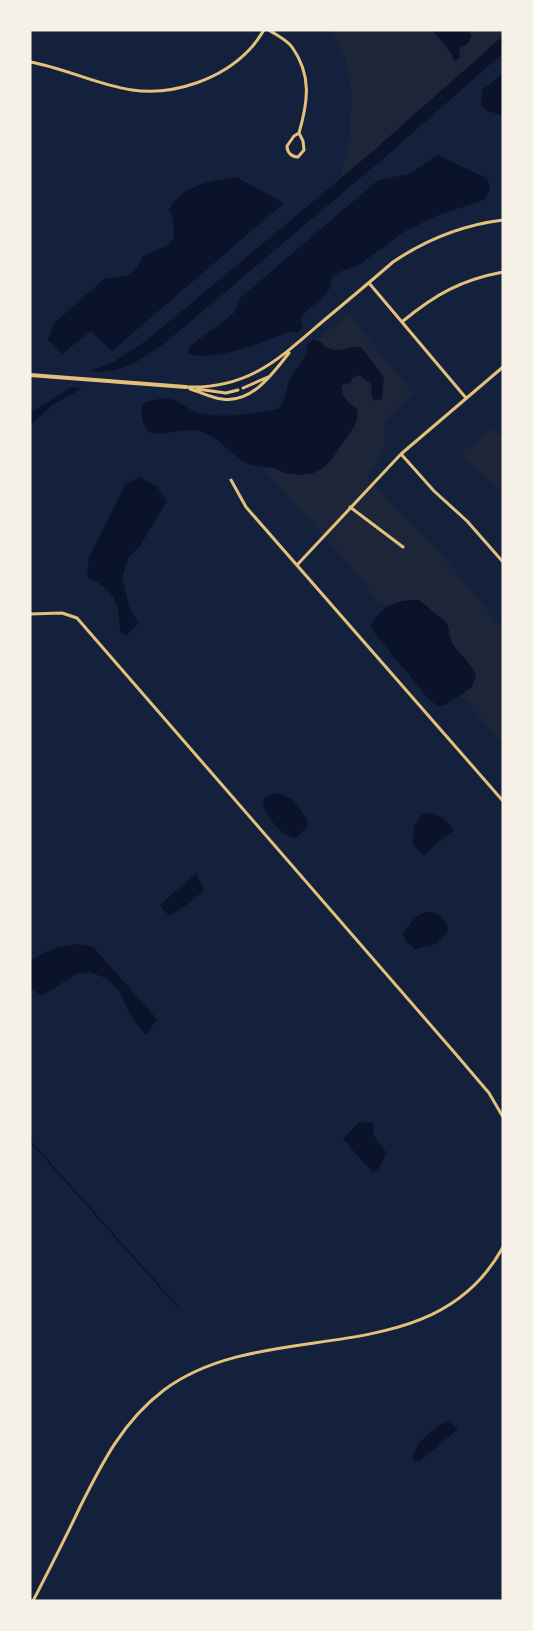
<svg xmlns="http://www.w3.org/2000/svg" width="533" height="1631" font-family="'Fira Sans',sans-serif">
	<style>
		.green { fill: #1d2539 }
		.water { fill: #0b132b }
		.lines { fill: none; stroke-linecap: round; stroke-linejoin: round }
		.stream { stroke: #0b132b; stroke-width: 1.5 }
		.minor { stroke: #e5c07b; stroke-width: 3 }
		.tertiary { stroke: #e5c07b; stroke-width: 4 }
	</style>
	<rect width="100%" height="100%" fill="#14213d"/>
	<path class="green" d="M331,30H503V36L341,178L342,166L347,156L352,98L345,56Z
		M348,314L413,393L384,422L385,449L367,476L391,504L441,554L503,630V744L462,696L472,687L459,652L452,644L446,623L419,600L395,602L388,605L379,602L347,562L263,468L271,467L290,474L330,462L353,427L351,406L347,403L341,388L342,385L350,383L353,377L360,375L371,384L372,392L379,399H382L383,396L378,369L361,347L355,346L348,349L334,350L328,349L318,340Z
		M492,428L503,439V493L461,454Z"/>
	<path class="water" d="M432,30H467L472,36L468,43L459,49L460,57L454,62L452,54Z
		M503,36V53L391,152L165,343C140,360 122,375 90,371L115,361L147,340L370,154Z
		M503,74V115L486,111L481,105L482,90Z
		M438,155L484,177L488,181L490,190L484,200L436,216L402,233L359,265L339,272L332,278L330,288L323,297L303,314L301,322L303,328L297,333C286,329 277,338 266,341C247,349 208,360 189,354L188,350L190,346L234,313L239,299L378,180L409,174Z
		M236,177L284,203L112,351L91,331L62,354L48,340L53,324L104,279L129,275L138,266L143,256L168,245L174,238L173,219L169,210C183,184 209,182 236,177Z
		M313,340C322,340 323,347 330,349C341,353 351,345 361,347L384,378L382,399L374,401L372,396L371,384L360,375L353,377L350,383L342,385C339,397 350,403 357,409C360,424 349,433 341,445C328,467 318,478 290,474C284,473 279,470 273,468C264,466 255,467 246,463C230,454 220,438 202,432C186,426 159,439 148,431C142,426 138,407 146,402C147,402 154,400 155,400C179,394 181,409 201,413C225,419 254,413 278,409C286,401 285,391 289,381C294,368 307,360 307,345Z
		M71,387L83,388L54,404L30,425V413Z
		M140,477L157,487L167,501L140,546L128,558L122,578L130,610L139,623L126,636L120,631C119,599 114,592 87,576L89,557L125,485Z
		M419,600L447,623L452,644L468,662L476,674L472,687L444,706L436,705L427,697L373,631L371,626C382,605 396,600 419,600Z
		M279,793L292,799L308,820L307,827L296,838C281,837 269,818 263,806C263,796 270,794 279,793Z
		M432,813L443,818L455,830L435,845L424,856L412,844L414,826L422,814Z
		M196,873L204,890L188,904L169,916L160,905Z
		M425,912C437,911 448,918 448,931L436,944L415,949L405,941L403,932L416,917Z
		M78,944L93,947L157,1019L146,1035L129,1013L121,994L108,979L90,972L76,974L42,996L30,988V961C46,950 59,946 78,944Z
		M359,1122L373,1123L374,1136L386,1152L380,1167L373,1173L343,1139Z
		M449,1420L458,1429L419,1462L413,1460C414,1442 434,1428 449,1420Z"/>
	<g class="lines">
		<path class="stream" d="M30,1141L177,1306"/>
		<path class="minor" d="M269,30C276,35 287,40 292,47C312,75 308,102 299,133L294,136L287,146C287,153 292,157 298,157L304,150L303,141L299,133
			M30,62C65,68 97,85 132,90C174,96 222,79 250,49C256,43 260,36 264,30
			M369,283L466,398
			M403,321C436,294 461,280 503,272
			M186,387C248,389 278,360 322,322C346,302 370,282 393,262C427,239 462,225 503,220
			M243,388L268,377
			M190,389C201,392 211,398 222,399C252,404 273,373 289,353
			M197,389L226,393L238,390
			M401,454L434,491L467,521L503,562
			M231,480L246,507L503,801
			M350,507L403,547
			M297,565L401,454L503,367
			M30,614L62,613L77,618L454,1052L489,1093L503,1117
			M33,1601C49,1570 65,1539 80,1507C102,1463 123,1421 164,1390C266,1314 433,1376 503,1247"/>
		<path class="tertiary" d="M30,375L186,387"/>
	</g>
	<rect width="533" height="1631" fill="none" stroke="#f6f1e7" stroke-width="63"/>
</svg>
